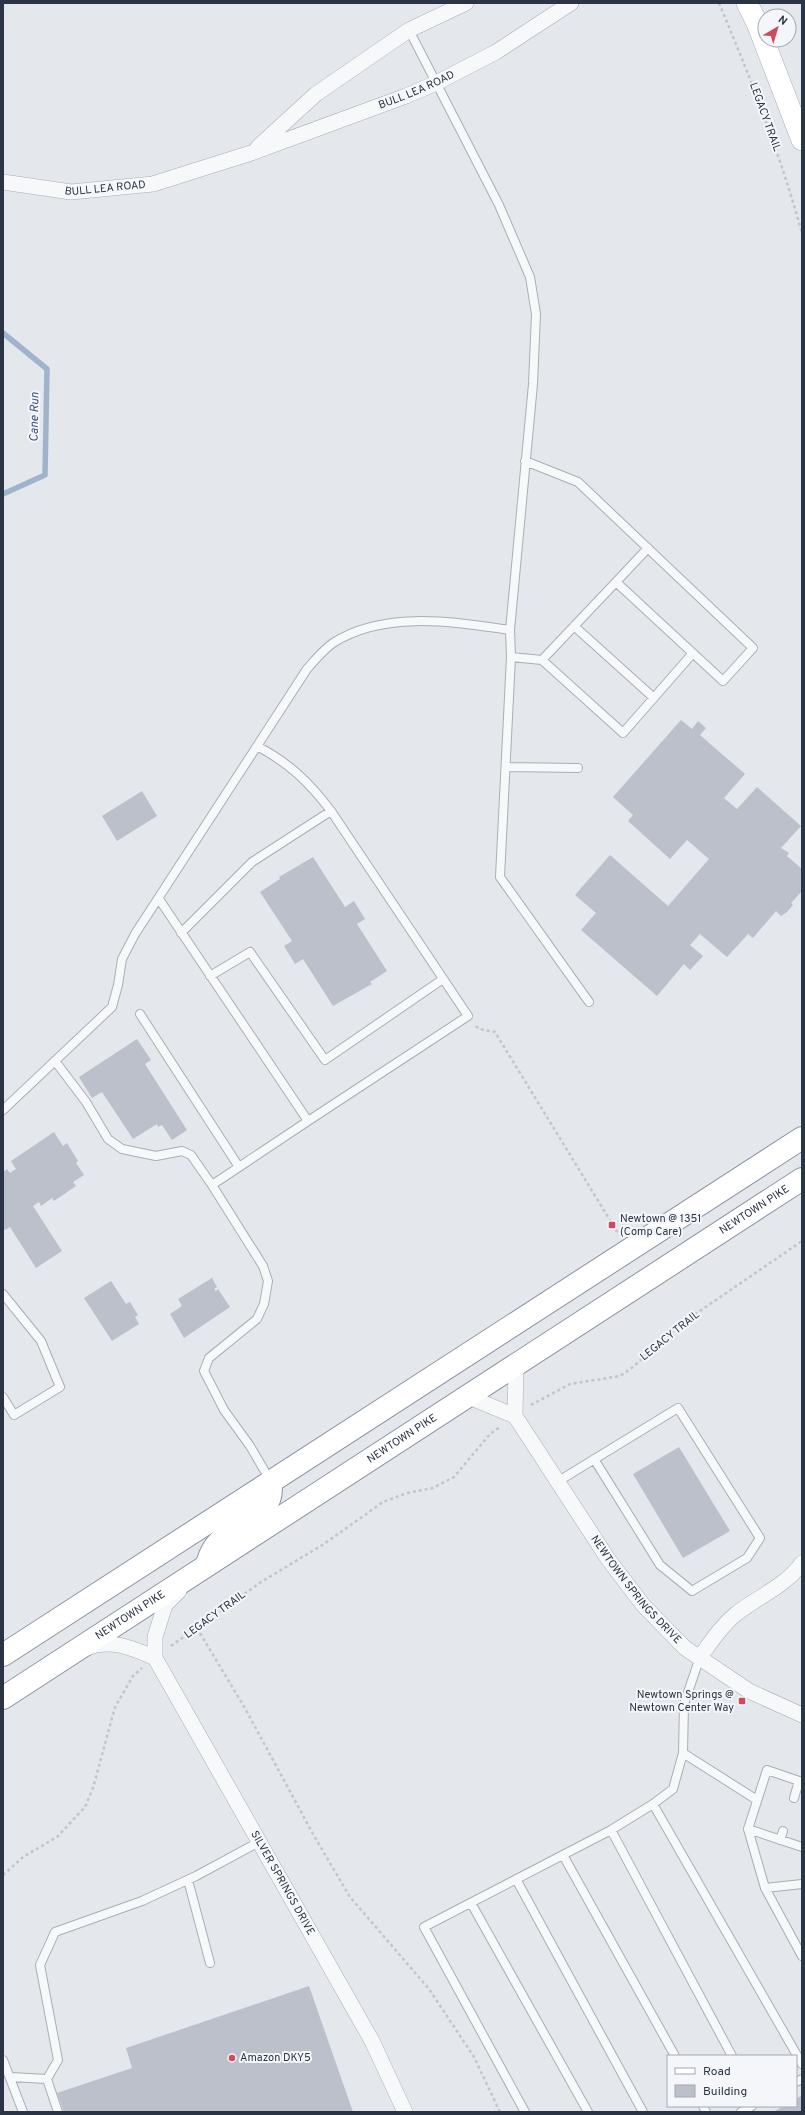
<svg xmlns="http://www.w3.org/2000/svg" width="805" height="2115" font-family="Overpass,sans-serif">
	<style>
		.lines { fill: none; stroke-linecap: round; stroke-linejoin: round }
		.stream { stroke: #9fb4cc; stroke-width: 5.5 }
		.building { fill: #bbc0ca }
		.lane-casing { stroke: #a9aeb7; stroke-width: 10 }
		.street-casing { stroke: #a9aeb7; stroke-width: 16 }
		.secondary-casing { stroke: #a9aeb7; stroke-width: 22 }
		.highway-casing { stroke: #8b94a3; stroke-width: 24 }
		.path { stroke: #c2c5cb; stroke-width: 2.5; stroke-dasharray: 3 3; stroke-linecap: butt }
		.lane { stroke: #f7f8fa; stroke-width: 8 }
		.street { stroke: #f7f8fa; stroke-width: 15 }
		.secondary { stroke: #fff; stroke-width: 21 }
		.highway { stroke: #fff; stroke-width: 22 }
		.poi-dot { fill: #d1495b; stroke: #f4f6f9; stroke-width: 1.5 }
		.labels { text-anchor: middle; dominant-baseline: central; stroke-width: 4; stroke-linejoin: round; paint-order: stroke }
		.street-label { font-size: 11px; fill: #2b3445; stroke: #f4f6f9 }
		.poi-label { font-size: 11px; fill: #2b3445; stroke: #f4f6f9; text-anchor: start }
		.water-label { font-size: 12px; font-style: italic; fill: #34527a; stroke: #f4f6f9 }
	</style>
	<rect width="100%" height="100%" fill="#e4e7ec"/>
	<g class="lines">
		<path class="stream" d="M3,333L47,369L45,475L3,494"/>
	</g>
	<path class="building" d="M681,720L692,729L698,721L706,728L700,735L745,774L724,798L737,809L757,787L801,826L781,848L789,853L787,856L802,869V891L791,903L793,905L787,912L781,916L776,911L753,938L748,934L727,957L700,934L690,945L703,956L690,970L684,964L657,996L581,930L596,913L575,895L610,855L668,906L709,859L687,840L670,859L628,821L633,815L613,797Z
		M142,791L157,816L117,841L102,816Z
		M313,857L345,907L354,901L365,919L357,924L387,971L370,982L372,984L333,1006L303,959L295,964L284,946L292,941L260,892L280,879L279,877Z
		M137,1039L151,1060L145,1064L187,1130L172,1140L162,1125L158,1127L157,1124L133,1139L102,1092L92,1098L79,1077Z
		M54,1132L63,1146L67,1143L78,1161L76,1163L84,1175L73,1182L76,1186L54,1201L52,1198L41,1206L39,1202L33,1206L62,1251L36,1268L10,1227L5,1230L3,1227V1172L7,1169L10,1173L16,1169L11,1161Z
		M212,1278L217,1287L214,1289L216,1291L218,1289L230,1307L184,1338L170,1314L182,1306L178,1299Z
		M111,1281L126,1304L130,1302L138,1315L135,1317L139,1324L112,1341L84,1298Z
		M679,1447L730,1531L683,1558L633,1474Z
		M309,1986L353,2112H64L57,2093L132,2068L126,2048Z
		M802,2095V2112H773L784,2106H796V2099Z"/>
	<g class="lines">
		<defs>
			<path id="lane" d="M525,461L578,482L753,648L723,681L616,582L648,548
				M616,582L542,660L623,733L693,653
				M574,626L654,698
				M510,630L511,657L500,877L589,1002
				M511,657L542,660
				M506,767L578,768
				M159,899L308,1121L468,1016L331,811C309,782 289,763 257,746
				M181,933L252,862L331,811
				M210,976L250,952L325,1060L443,979
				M140,1014L239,1167
				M55,1061L86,1102L108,1139L122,1149L156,1156L182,1151L191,1155L212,1185
				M3,1110L112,1007L118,985L122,959L135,934L307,669C315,660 324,649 333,643C384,610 454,622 510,630L533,384L536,314L530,277L499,205L409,30
				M3,1294L41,1341L60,1387L14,1415L3,1397
				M270,1480L250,1446L224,1410L204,1371L209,1358L257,1319L264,1304L268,1281L263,1266L212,1185L308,1121
				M557,1482L678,1408L760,1538L747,1558L692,1591L660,1565L594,1459
				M700,1657L684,1704L683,1753L757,1800
				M802,1782L767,1770L748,1829L802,1847
				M794,1798L799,1781
				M653,1804L802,2064
				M748,1829L765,1888L802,1884
				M611,1830L732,2056
				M780,1840L783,1831
				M563,1855L675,2056
				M516,1879L643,2112
				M188,1880L210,1963
				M765,1888L802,1956
				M471,1903L588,2112
				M3,2060L23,2112
				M11,2077L47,2079
				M796,2082L802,2079
				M703,2106L706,2112
				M58,2112L47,2079L58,2060L40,1965L55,1932L142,1901L196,1876L259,1842
				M525,2112L424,1927L611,1830L653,1804L673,1789L683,1753
				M741,2112L752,2106"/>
			<g id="street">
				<path d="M258,147L316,94L409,30L466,3"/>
				<path id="s1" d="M3,182L71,192L153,184L251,153L406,96L436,83L496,52L571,3"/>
				<path id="s2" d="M516,1365L515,1416L608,1559L643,1605L685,1648L749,1691L802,1715"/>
				<path d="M469,1397L515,1416"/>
				<path id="s3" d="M179,1591L165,1605L155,1637V1658L372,2041L405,2112"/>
				<path d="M87,1648C109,1638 133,1648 155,1658"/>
				<path d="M700,1657C711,1642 721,1626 736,1614C757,1597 786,1586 802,1563"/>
			</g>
			<path id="secondary" d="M747,3L757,23L802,140"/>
			<g id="highway">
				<path d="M208,1561C216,1532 247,1526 265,1506C271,1500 271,1491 271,1483"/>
				<path d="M3,1655L802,1138"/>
				<path id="s4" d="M3,1698L802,1179"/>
			</g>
		</defs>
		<use href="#lane" class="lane-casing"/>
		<use href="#street" class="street-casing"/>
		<use href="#secondary" class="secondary-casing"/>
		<use href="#highway" class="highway-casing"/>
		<path class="path" d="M719,3C751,79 780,154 802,233
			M476,1026L479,1029L495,1032L619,1235
			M531,1405L570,1384L620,1376L633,1367L678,1326L802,1241
			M197,1628L246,1710L313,1834L350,1897L429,1989L474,2057L500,2112
			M171,1646L261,1582L324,1544L383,1502L407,1493L433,1488L454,1477L490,1434L500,1427
			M3,1875L23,1857L57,1837L85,1807L93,1788L115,1707L133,1676L142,1668"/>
		<use href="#lane" class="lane"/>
		<use href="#street" class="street"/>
		<use href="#secondary" class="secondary"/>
		<use href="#highway" class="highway"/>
	</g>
	<g class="poi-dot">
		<rect x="608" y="1221" width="8" height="8" rx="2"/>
		<rect x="738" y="1697" width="8" height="8" rx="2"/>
		<circle cx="232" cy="2058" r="4"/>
	</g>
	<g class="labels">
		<g class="street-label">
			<text stroke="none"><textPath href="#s1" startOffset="431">BULL LEA ROAD</textPath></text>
			<text transform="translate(765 117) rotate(70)">LEGACY TRAIL</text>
			<text stroke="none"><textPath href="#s1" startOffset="103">BULL LEA ROAD</textPath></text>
			<text stroke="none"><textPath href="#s4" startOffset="896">NEWTOWN PIKE</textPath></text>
			<text transform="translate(670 1336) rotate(-39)">LEGACY TRAIL</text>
			<text stroke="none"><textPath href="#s4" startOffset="476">NEWTOWN PIKE</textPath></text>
			<text stroke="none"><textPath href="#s2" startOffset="263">NEWTOWN SPRINGS DRIVE</textPath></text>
			<text transform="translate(215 1615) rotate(-36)">LEGACY TRAIL</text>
			<text stroke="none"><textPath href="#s4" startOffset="152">NEWTOWN PIKE</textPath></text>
			<text stroke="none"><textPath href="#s3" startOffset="333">SILVER SPRINGS DRIVE</textPath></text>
		</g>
		<g class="poi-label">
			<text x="620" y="1219">Newtown @ 1351<tspan x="620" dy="13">(Comp Care)</tspan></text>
			<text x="734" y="1695" text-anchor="end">Newtown Springs @<tspan x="734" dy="13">Newtown Center Way</tspan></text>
			<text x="240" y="2058">Amazon DKY5</text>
		</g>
		<g class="water-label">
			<text transform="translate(35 417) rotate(-89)">Cane Run</text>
		</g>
	</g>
	<rect width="805" height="2115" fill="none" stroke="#2b3445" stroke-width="8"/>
	<rect x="667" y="2055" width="130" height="52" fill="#f4f6f9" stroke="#a4a8b1"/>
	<rect x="675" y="2068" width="20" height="6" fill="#ffffff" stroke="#a4a8b1"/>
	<text x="703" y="2075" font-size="12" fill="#2b3445">Road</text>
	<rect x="675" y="2085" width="20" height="12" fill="#bbc0ca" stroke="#a4a8b1"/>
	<text x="703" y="2095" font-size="12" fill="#2b3445">Building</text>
	<g transform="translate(777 28) rotate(38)"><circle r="19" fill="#f4f6f9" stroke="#a4a8b1"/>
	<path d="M0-3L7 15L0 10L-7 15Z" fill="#d1495b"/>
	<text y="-6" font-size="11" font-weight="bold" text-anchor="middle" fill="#2b3445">N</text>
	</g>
</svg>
